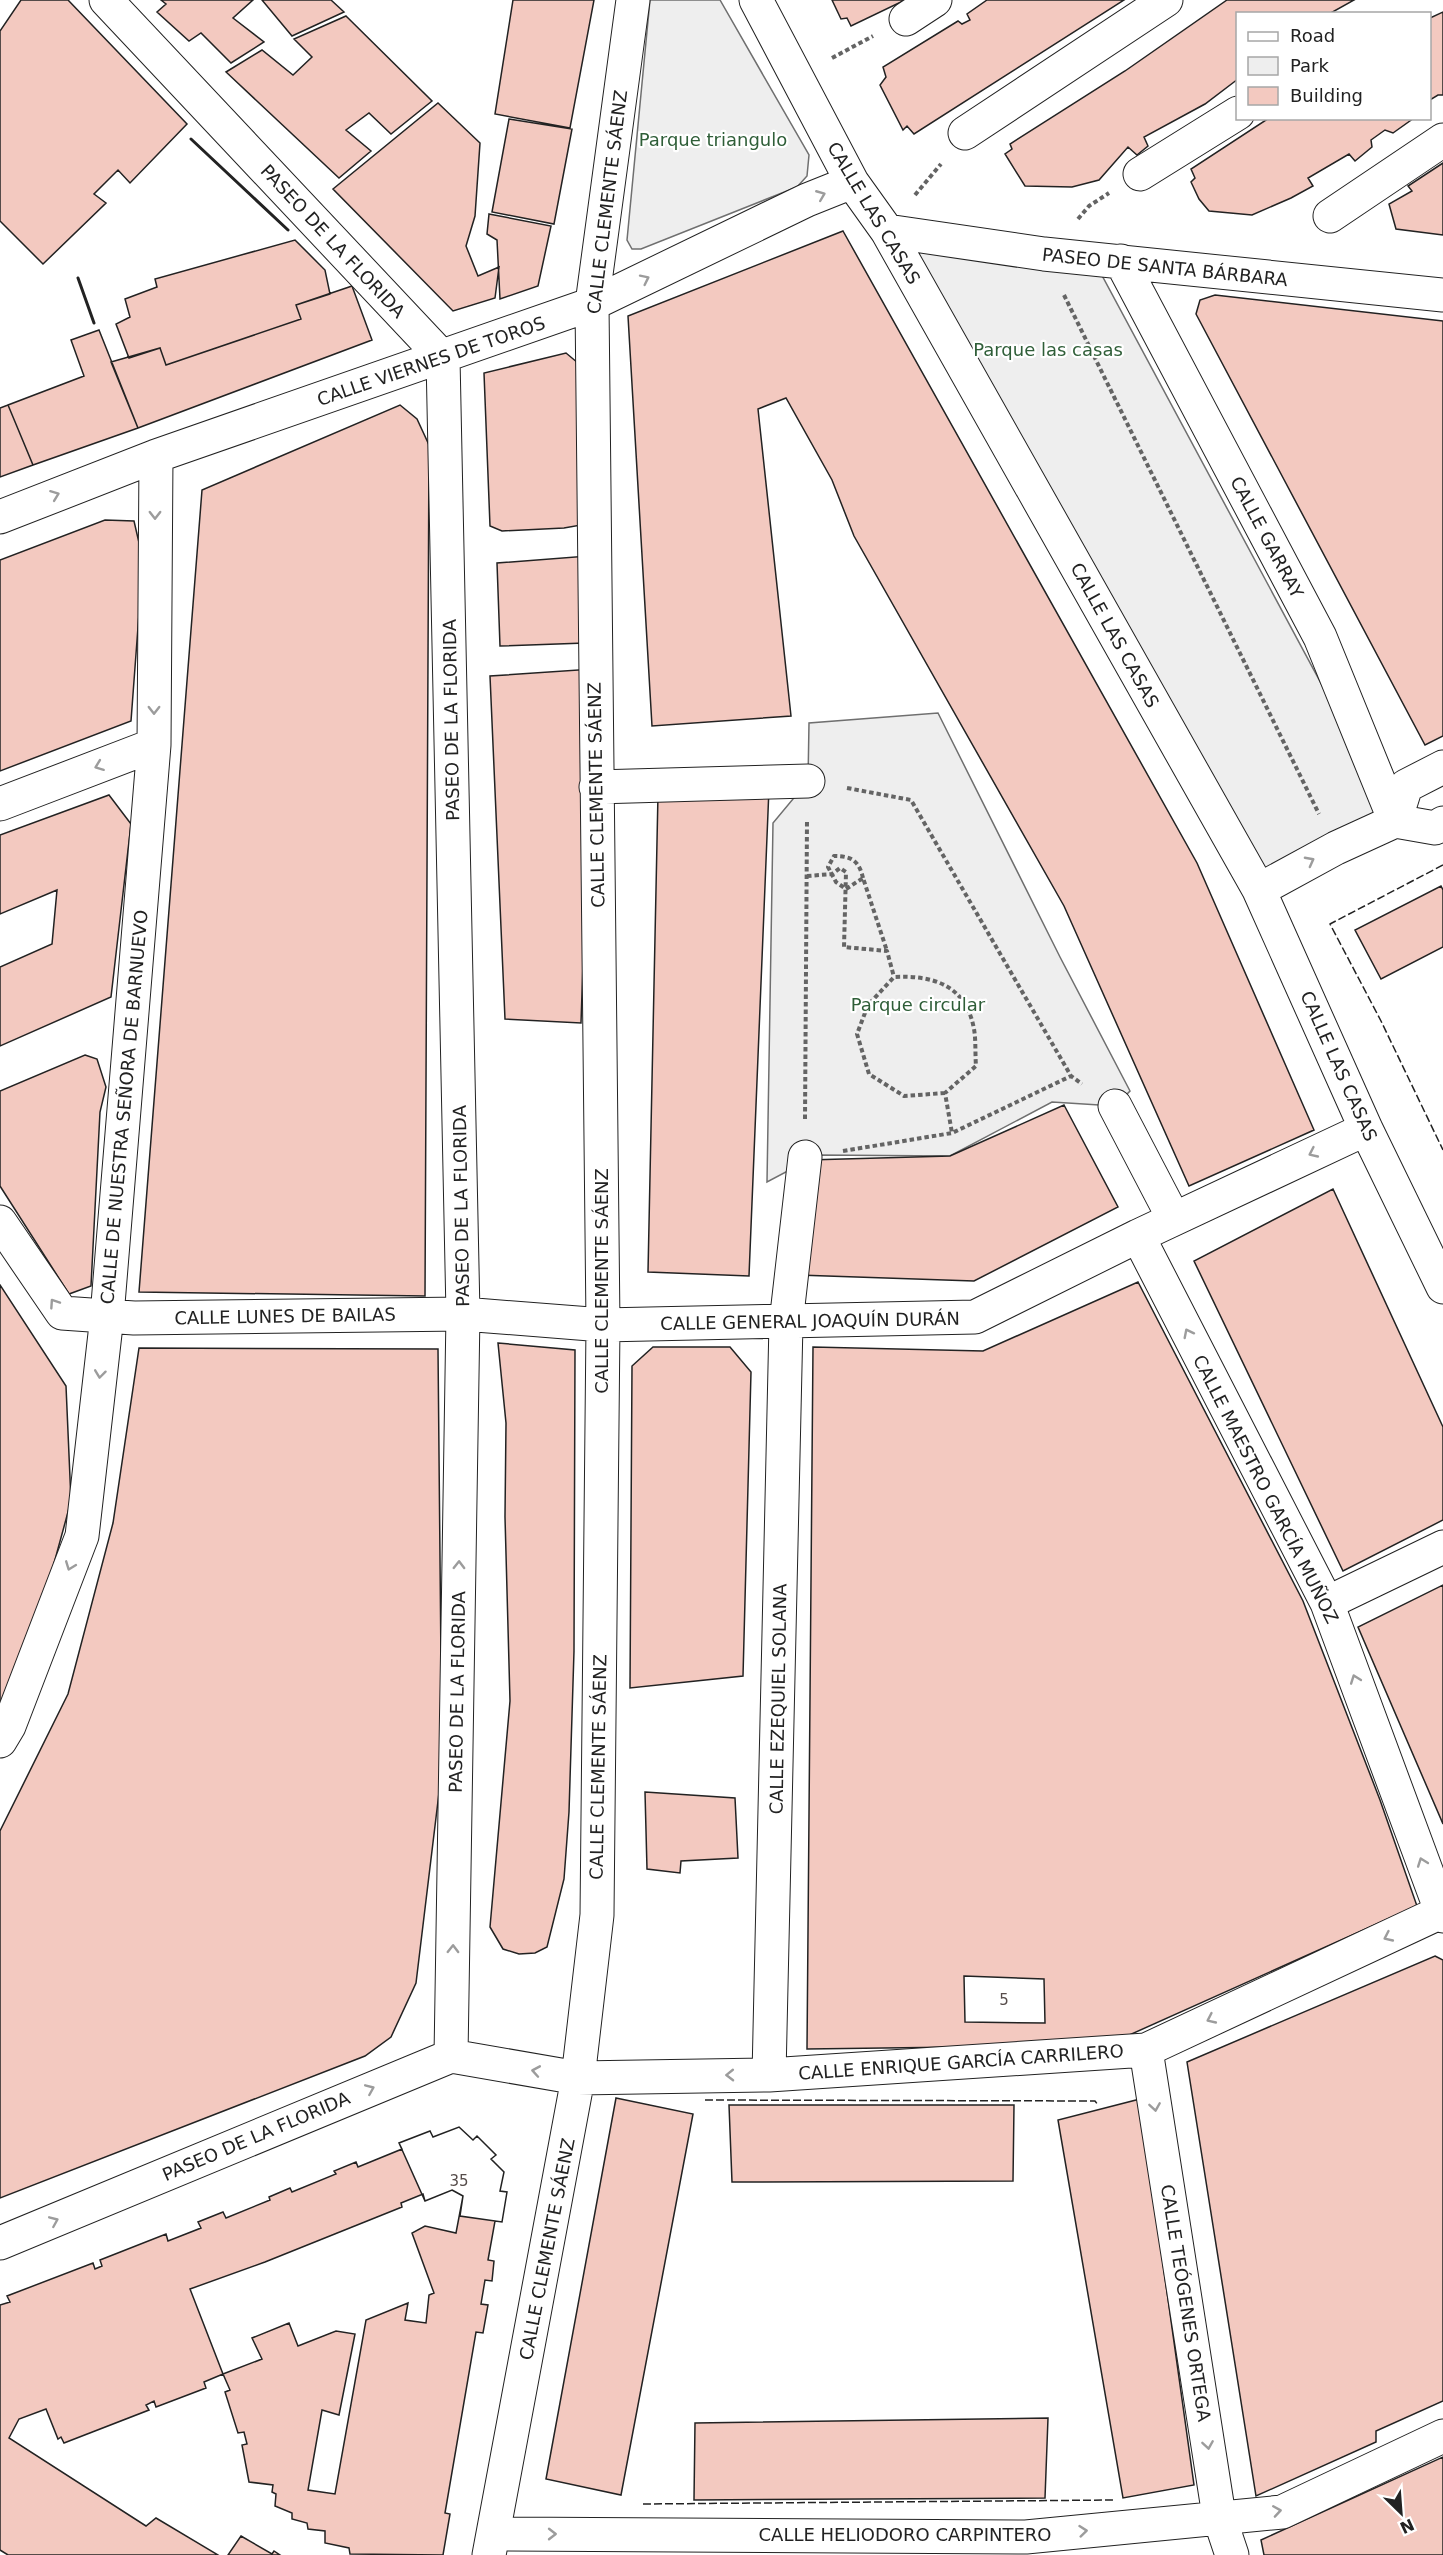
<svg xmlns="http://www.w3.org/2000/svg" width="1443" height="2555" font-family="'DejaVu Sans',sans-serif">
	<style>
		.green { fill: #eee; stroke: #6f6f6f; stroke-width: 1.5 }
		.building { fill: #f3c9c0; stroke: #222; stroke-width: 1.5; fill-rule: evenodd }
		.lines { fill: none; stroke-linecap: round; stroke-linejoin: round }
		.minor-casing { stroke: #222; stroke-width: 35 }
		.path { stroke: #646464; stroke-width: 4; stroke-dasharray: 4.5 3; stroke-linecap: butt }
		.minor { stroke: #fff; stroke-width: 33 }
		.fence { stroke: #222; stroke-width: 1.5; stroke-dasharray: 8 3; stroke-linecap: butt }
		.wall { stroke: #222; stroke-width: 3 }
		.oneway { stroke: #9c9c9c }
		.labels { text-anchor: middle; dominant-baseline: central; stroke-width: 4.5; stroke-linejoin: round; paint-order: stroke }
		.number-label { font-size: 15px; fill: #564c4a }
		.park-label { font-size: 18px; fill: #2f5e38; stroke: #fff }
		.street-label { font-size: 18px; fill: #222; stroke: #fff }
	</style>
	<rect width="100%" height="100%" fill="#fff"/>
	<path class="green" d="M650,0H720L809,155L807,176L797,187L641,249H632L627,240Z
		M887,231L1099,270L1395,821L1259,890Z
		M938,713L1060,957L1130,1091L1115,1106L1052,1102L950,1156L818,1155L767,1182L773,823L808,781L809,723Z"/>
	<path class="building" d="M21,0H68L187,124L130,183L118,170L94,194L106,203L43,264L0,221V31Z
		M161,0H253L233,18L264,42L231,63L201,33L189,41L157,12L166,4Z
		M262,0H331L344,12L292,36Z
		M513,0H594L570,128L495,114Z
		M832,0H905L851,26L847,18L841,19Z
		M987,0H1124L914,134L907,126L903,130L880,85L886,77L883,67L958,21L962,24L970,20L967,14Z
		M1227,0H1354L1329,14H1238V79L1205,104L1144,137L1148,146L1137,155L1128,147L1099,180L1072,187L1025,186L1005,154L1012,149L1010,144L1125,71Z
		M1443,12V95H1438L1430,100V18Z
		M346,16L432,101L391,134L369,113L346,130L371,151L339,178L226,72L262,50L293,75L312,57L294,39Z
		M438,103L480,143L475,216L466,246L478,276L499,267L495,298L453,311L333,189Z
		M1269,118H1414L1393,133L1385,130L1371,140L1372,147L1355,161L1349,154L1308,178L1313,186L1291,198L1252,215L1209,211L1199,199L1191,182L1195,178L1191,169Z
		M509,119L572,129L554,224L492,212Z
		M1443,163V235L1396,229L1389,204L1412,191L1408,186Z
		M489,214L551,226L538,286L500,299L497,240L487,234Z
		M843,231L1197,863L1314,1130L1189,1186L1064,906L854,536L832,480L786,398L758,409L791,716L652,726L628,316Z
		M295,240L325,270L330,294L296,305L301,319L166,365L160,348L129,358L116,324L130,317L125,299L157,287L155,279Z
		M352,286L372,340L138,428L111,362L160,348L166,365L301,319L296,305Z
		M1215,295L1443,321V736L1425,745L1196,314L1200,300Z
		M99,330L138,428L33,465L8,405L84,376L71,340Z
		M566,353L578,363L587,524L564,528L502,531L490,526L484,373Z
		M8,405L33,465L0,477V408Z
		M400,405L417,419L429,445L425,1296L139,1292L202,490Z
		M105,520L134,521L143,560L131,721L0,771V560Z
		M588,556L585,643L500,646L497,563Z
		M593,669L581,1023L505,1019L490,676Z
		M769,788L749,1276L648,1272L658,794Z
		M109,795L131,824L111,997L0,1046V967L52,944L57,890L0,914V835Z
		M1441,886L1443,890V947L1381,979L1355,930Z
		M85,1055L97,1059L106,1087L100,1112L91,1286L69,1294L0,1186V1091Z
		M1064,1105L1118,1207L974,1281L798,1275L808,1160L950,1156Z
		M1333,1189L1443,1427V1520L1343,1571L1194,1261Z
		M1138,1282L1303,1601L1380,1800L1417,1906L1107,2045L807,2049L813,1347L983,1351Z
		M0,1285L66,1386L71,1501L26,1666L0,1718Z
		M498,1343L575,1350L574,1651L569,1812L564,1879L547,1947L535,1953L519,1954L503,1949L490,1927L510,1701L505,1517L506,1423Z
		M653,1347H730L751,1372L743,1676L630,1688L632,1366Z
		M139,1348L438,1349L442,1768L416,1983L391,2037L365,2056L0,2198V1831L68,1694L113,1523Z
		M1443,1585V1824L1358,1627Z
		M645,1792L735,1798L738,1858L681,1861L680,1873L647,1869Z
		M1435,1956L1443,1960V2401L1376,2431V2442L1256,2496L1187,2062Z
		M964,1976L1044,1979L1045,2023L965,2022Z
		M616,2098L693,2114L621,2495L546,2479Z
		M1140,2099L1194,2485L1123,2498L1058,2120Z
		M729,2105H1014L1013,2181L732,2182Z
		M459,2127L473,2140L477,2136L496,2155L491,2159L504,2172L500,2191L507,2192L502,2222L495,2221L488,2260L494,2261L492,2281L485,2280L481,2304L488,2305L483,2333L476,2332L445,2513L450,2514L443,2555L350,2554L349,2548L325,2543V2531L308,2529L307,2523L292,2519V2513L275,2506L276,2494L272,2492L273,2485L249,2482L242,2445L247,2444L244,2432L238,2433L225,2392L230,2390L223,2374L204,2382L206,2388L156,2407L154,2401L146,2405L149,2410L64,2443L61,2437L58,2439L46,2409L19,2419L9,2438L146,2526L156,2518L218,2555H8L0,2550V2305L10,2302L7,2296L93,2263L95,2269L102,2266L100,2260L166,2234L168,2241L201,2228L198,2222L223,2212L226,2218L270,2200L269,2197L290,2188L292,2192L336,2174L334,2171L356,2162L358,2167L402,2149L399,2143L430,2131L433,2137ZM452,2190L463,2196L456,2233L425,2226L412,2233L434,2293L429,2295L426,2323L405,2320L408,2303L366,2320L335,2494L308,2490L322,2410L339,2415L355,2334L336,2331L298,2346L289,2323L252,2338L262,2359L223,2374L190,2289L265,2262L402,2207L401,2203L423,2194L425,2201Z
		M459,2127L473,2140L477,2136L496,2155L491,2159L504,2172L500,2191L507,2192L502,2222L460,2216L463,2196L452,2190L425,2201L399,2143L430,2131L433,2137Z
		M1048,2418L1045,2498L694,2500L695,2423Z
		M1443,2457V2555H1264L1261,2540Z
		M241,2536L272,2554L274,2551L280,2555H228Z"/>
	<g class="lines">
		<defs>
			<path id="minor" d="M756,0L852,182L887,231L1259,890L1366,1129L1443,1287
				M906,19L935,0
				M965,133L1166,0
				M1140,174L1238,113
				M1330,216L1443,140
				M887,231L1044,254L1443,295
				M1121,261L1320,637L1395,821
				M0,517L156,456L592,304L807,200L852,182
				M596,787L808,781
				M0,804L154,745
				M1395,821L1406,786L1443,767
				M1259,890L1336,848L1395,821L1435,828L1443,823
				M1115,1106L1174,1219
				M0,1222L62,1313L134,1318L463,1314L603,1325L975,1317L1138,1236L1366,1129
				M1138,1236L1327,1603L1443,1916
				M1327,1603L1443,1547
				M0,1741L9,1726L82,1536L107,1316L154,745L156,456
				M1146,2050L1219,2516L1232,2555
				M451,2056L578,2078L769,2075L1146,2050L1441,1912
				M769,2075L786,1323L805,1157
				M0,2243L451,2056L463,1314L443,358L106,0
				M494,2534L1026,2537L1282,2512L1443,2436
				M489,2555L578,2078L597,1915L603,1325L592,304L633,0"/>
		</defs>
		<use href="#minor" class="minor-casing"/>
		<path class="path" d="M832,58L873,36
			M915,195L941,164
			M1078,219L1089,206L1109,193
			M1064,295L1319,814
			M847,788L911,800L1071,1076L1082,1084
			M807,876L832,874L840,868L846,872L844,947L887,951L894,977
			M863,878C859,861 852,856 834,856L828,867L836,882L846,889L863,878L887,951
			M945,1093L904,1096L869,1074L857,1034L868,1005L894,977C933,975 966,985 974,1029C976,1040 975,1054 976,1066L945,1093L952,1133
			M805,1119L807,820
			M843,1151L952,1133L1071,1076"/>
		<use href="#minor" class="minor"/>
		<path class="fence" d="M1443,865L1330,924L1381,1021L1443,1150
			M705,2100L1095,2101L1098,2105
			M643,2504L1114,2500"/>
		<path class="wall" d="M191,139L288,230
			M78,278L94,323"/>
	</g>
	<defs><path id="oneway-chevron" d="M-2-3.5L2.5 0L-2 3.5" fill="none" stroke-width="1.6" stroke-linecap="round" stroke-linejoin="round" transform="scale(1.5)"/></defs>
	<g class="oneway">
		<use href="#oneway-chevron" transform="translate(821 195) rotate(-22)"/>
		<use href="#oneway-chevron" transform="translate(645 279) rotate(-26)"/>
		<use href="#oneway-chevron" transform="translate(55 495) rotate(-21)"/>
		<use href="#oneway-chevron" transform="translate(155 515) rotate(90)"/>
		<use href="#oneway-chevron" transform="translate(154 710) rotate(90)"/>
		<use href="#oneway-chevron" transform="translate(99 766) rotate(159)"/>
		<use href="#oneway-chevron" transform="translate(1310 861) rotate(-28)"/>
		<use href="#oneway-chevron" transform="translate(1313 1153) rotate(155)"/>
		<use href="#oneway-chevron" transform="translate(54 1303) rotate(-124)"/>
		<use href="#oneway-chevron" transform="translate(1188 1333) rotate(-117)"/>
		<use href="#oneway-chevron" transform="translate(100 1374) rotate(97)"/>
		<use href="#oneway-chevron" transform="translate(459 1565) rotate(-89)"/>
		<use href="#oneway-chevron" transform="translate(70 1566) rotate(111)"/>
		<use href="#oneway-chevron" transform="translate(1355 1679) rotate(-110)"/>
		<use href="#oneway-chevron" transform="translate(1422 1862) rotate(-110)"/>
		<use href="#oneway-chevron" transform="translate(1388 1937) rotate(155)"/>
		<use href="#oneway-chevron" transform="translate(453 1949) rotate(-89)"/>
		<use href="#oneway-chevron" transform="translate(1211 2019) rotate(155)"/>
		<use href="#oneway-chevron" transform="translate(536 2071) rotate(-170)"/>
		<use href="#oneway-chevron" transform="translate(730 2075) rotate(179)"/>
		<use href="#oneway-chevron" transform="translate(370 2089) rotate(-23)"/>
		<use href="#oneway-chevron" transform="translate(1155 2107) rotate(81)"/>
		<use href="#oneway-chevron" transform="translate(54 2221) rotate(-23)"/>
		<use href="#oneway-chevron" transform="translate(1208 2445) rotate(81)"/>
		<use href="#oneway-chevron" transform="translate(1277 2511) rotate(-9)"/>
		<use href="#oneway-chevron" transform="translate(1083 2531) rotate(-6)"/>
		<use href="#oneway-chevron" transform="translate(552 2534)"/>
	</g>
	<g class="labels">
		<g class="number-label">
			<text x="1004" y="2000">5</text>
			<text x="459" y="2181">35</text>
		</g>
		<g class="park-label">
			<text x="713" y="139">Parque triangulo</text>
			<text x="1048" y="349">Parque las casas</text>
			<text x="918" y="1004">Parque circular</text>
		</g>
		<g class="street-label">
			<text transform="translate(607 202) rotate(-83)">CALLE CLEMENTE SÁENZ</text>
			<text transform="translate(874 213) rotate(59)">CALLE LAS CASAS</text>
			<text transform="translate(333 241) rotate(47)">PASEO DE LA FLORIDA</text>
			<text transform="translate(1165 267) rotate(6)">PASEO DE SANTA BÁRBARA</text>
			<text transform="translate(431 361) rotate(-19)">CALLE VIERNES DE TOROS</text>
			<text transform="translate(1267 537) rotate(62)">CALLE GARRAY</text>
			<text transform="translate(1115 635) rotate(61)">CALLE LAS CASAS</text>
			<text transform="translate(451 720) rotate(-91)">PASEO DE LA FLORIDA</text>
			<text transform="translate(596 795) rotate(-91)">CALLE CLEMENTE SÁENZ</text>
			<text transform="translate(1339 1066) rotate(66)">CALLE LAS CASAS</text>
			<text transform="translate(124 1107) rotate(-85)">CALLE DE NUESTRA SEÑORA DE BARNUEVO</text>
			<text transform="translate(461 1206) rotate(-91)">PASEO DE LA FLORIDA</text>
			<text transform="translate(601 1281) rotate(-90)">CALLE CLEMENTE SÁENZ</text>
			<text transform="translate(285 1316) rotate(-1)">CALLE LUNES DE BAILAS</text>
			<text transform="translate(810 1321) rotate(-1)">CALLE GENERAL JOAQUÍN DURÁN</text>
			<text transform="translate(1266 1489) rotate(63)">CALLE MAESTRO GARCÍA MUÑOZ</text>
			<text transform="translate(457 1692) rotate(-89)">PASEO DE LA FLORIDA</text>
			<text transform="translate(778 1699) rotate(-89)">CALLE EZEQUIEL SOLANA</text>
			<text transform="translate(598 1767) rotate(-89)">CALLE CLEMENTE SÁENZ</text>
			<text transform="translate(961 2062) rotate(-4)">CALLE ENRIQUE GARCÍA CARRILERO</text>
			<text transform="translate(256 2136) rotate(-23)">PASEO DE LA FLORIDA</text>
			<text transform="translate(547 2249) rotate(-79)">CALLE CLEMENTE SÁENZ</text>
			<text transform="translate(1186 2303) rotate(81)">CALLE TEÓGENES ORTEGA</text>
			<text x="905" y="2534">CALLE HELIODORO CARPINTERO</text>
		</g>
	</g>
	<rect x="1236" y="12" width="195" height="108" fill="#ffffff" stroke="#a7a7a7" stroke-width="1.5"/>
	<rect x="1248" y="32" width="30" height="9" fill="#ffffff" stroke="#a7a7a7" stroke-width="1.5"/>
	<text x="1290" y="42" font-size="18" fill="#222222">Road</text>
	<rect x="1248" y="57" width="30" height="18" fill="#eeeeee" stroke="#a7a7a7" stroke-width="1.5"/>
	<text x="1290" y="72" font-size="18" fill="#222222">Park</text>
	<rect x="1248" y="87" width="30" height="18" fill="#f3c9c0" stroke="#a7a7a7" stroke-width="1.5"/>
	<text x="1290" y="102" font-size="18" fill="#222222">Building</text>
	<g transform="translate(1401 2513) rotate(155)" stroke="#ffffff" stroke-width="4.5" paint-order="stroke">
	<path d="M0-4.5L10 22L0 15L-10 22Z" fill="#222222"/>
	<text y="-9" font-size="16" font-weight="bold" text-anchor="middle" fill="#222222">N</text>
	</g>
</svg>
